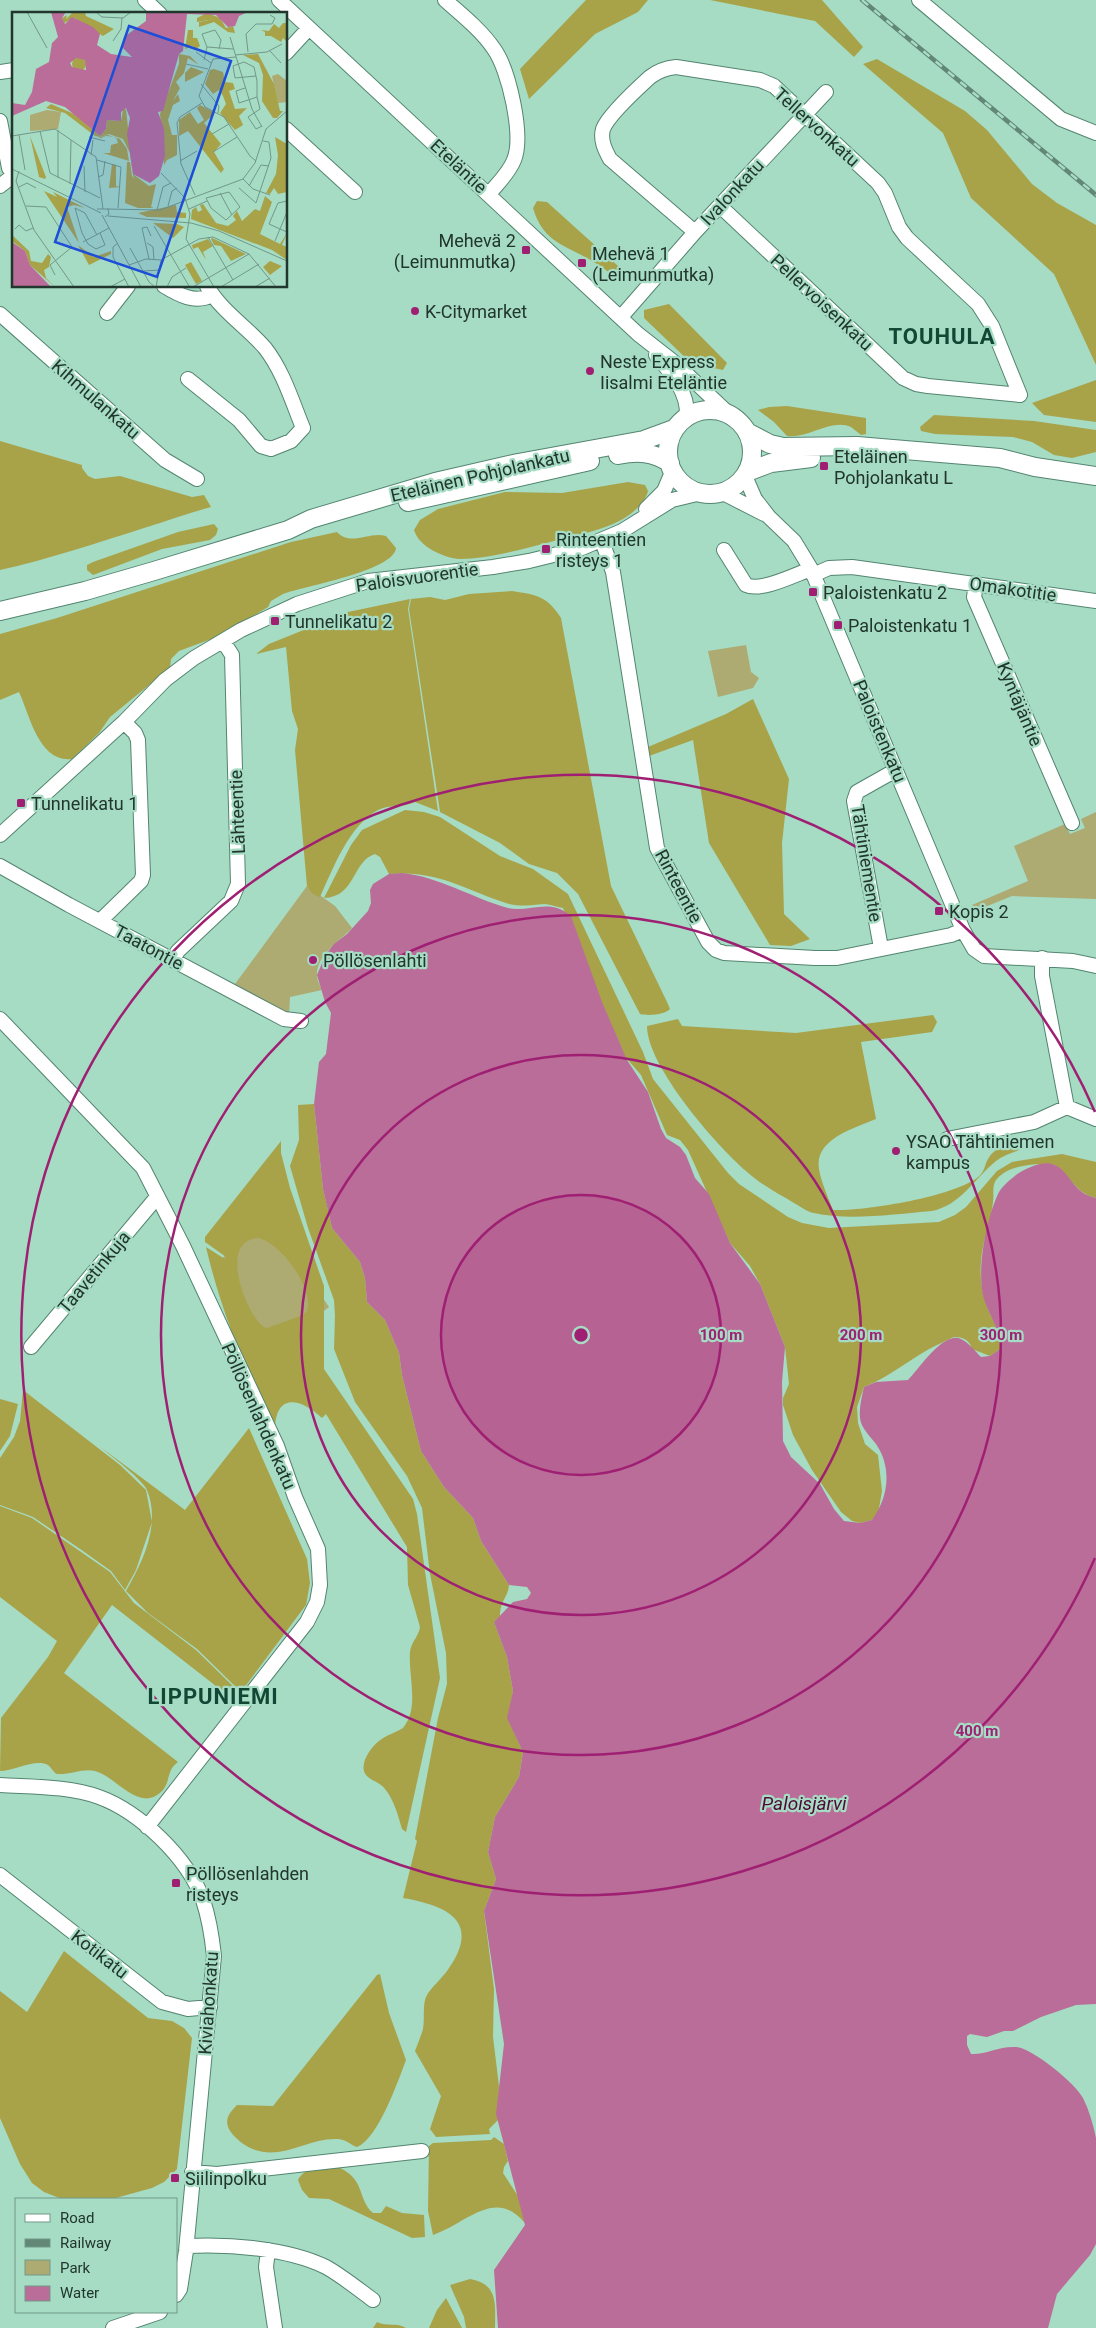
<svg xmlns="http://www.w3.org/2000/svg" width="1096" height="2328" font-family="Roboto,sans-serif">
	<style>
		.green { fill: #adaa72 }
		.forest { fill: #a8a349; fill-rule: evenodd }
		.water { fill: #ba6d98 }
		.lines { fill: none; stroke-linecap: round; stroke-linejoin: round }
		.minor-casing { stroke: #538570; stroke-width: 16 }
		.major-casing { stroke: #538570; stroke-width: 20 }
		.minor { stroke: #fff; stroke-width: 14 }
		.major { stroke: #fff; stroke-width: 18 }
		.rail-casing { stroke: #638777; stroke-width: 4.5 }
		.rail { stroke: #a6dbc4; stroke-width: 2.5; stroke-dasharray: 8; stroke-linecap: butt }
		.ring { fill: none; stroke: #9f2073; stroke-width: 2.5 }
		.poi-dot { fill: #9f2073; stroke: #a6dbc4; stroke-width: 2 }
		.labels { text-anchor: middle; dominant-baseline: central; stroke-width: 4.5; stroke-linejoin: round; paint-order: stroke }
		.street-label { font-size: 18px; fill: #21362d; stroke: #a6dbc4 }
		.poi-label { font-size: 18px; fill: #21362d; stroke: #a6dbc4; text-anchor: start }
		.water-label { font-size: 19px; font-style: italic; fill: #510838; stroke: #a6dbc4 }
		.district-label { font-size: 22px; font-weight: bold; letter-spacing: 1px; fill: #134735; stroke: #a6dbc4 }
		.inset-road { fill: none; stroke: #719988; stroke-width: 1 }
		.view { fill: #1d4ed8; fill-opacity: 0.15; stroke: #1d4ed8; stroke-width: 2.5 }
		.inset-edge { fill: none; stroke: #21362d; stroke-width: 2.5 }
		.centre { fill: #9f2073; stroke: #a6dbc4; stroke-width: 2.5 }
		.ring-label { font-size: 15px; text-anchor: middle; font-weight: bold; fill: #9f2073; stroke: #a6dbc4; stroke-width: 4.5; stroke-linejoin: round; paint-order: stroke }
	</style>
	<rect width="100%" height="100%" fill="#a6dbc4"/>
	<path class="green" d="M746,645L751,672L759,678L753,688L718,697L708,651Z
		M1096,812V899L1012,896L975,911L972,905L1028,881L1014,846L1065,824L1070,834L1085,828L1081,819Z
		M307,886L335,906L352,928C341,940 316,955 317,975C317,980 320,986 322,990L290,997L289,1015L235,984Z
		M269,1220L329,1307L275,1349L215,1264Z"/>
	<path class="forest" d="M586,0H648L638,12L595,34L529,99L520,69Z
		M710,0H822L863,47L854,57L815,21Z
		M877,59L965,111L987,130L1032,184L1057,203L1096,225V365L1054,274L971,198L943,133L863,64Z
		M537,201L547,202L628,275L621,283C614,277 606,269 597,264C568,245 544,245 533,208Z
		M669,304L727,363L723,370L691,363L644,318V310Z
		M1096,380V422L1044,415L1032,403Z
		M787,406L866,418V434L861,435C857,432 854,429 851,427C831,418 808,439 787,436L774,422L758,410L769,407Z
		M934,415L1034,421L1096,430V452L1072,458L1054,455L1032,442L1013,437L935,434L921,431L920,427Z
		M0,441L82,465V468L88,476L95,479L120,476L192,497L204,495L211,507C188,513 167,521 144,528C97,543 49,559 0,570Z
		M628,482L645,485L648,491C644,506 627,518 613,524C595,532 573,536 554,541C526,548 489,559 460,559C444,558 419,547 414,530L420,520L438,509L505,492L562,493Z
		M214,524L218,529L216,535L210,540L162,549L93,575L87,570V565L93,562L178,532Z
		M337,532C351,547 369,531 386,536L396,548C394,571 304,586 283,594L271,601L268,607L222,635L179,651L171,659L170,668L110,717L99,733L72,759C39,763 30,716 19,692L0,700V634L57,618L291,542Z
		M512,591C537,595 547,596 561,618L611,886L667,1002L670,1009C664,1015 648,1016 640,1014L578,894L557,873L529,864L500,843L440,812L409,609L411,599L430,597L445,600L469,594Z
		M410,599L408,609L438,811L415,802C403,808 390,804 378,810C349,825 333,869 320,897L313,894L307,886L295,750L298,729L292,711L286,647L256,654L269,644L348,612Z
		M753,699L789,779L782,843L784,914L810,939L791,946L770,945L709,843L693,740L649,756L648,747L726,714Z
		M405,810L424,812L440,817L500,856L533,869L568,894L643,1052L653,1079L728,1173L739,1184L788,1217L802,1223L829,1228L939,1222L955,1215L966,1207L997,1171L1012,1162L1062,1154L1096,1162V1198C1072,1193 1064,1163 1049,1164C1032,1164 1008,1165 996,1180C992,1186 994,1195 993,1202C991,1222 982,1242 981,1262C980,1273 981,1285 984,1296C987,1315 1003,1330 1000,1349L990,1356L972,1349C970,1341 964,1337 955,1337C949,1338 943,1343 937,1345C912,1357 890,1377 864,1387L857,1407L858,1423L865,1444L878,1455L882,1491L878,1514L872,1520L860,1523L852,1521L841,1512L812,1470L793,1435L783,1405V1398L789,1384L785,1347L760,1284L750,1266L730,1243L688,1150L680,1140L667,1135L641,1075L622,1053L563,908C557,907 549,904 544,904C531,905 522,907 509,904C464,890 440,870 389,874L380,857L375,854C352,861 356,897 324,898L351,845L362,830Z
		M933,1015L937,1022L932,1032L861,1042L876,1119C855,1128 814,1139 819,1169C821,1182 828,1197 833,1210C867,1211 950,1197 977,1178C985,1172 984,1166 988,1159C995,1145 1018,1141 1031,1138L1033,1145C1021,1150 1006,1153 996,1161C974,1179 961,1205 932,1211C896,1214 849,1221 814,1213C807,1212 800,1206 794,1203C777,1193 760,1184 746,1171C716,1145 647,1066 647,1026L678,1019L682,1026L796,1033Z
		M314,1104L323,1189L332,1228L360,1262L365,1278L367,1302L385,1320L399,1353L402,1375L421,1451L444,1487L473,1518L481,1541L509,1585C508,1598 500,1600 500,1617L494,1622L507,1657L513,1691L508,1719L523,1752L519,1777L495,1817L488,1852L496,1879L484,1911L494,1989L493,2037L499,2086L498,2120L489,2129L490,2134L436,2137L430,2129L441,2096L415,2051C418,2043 421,2036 423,2029C425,2019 422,2003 427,1995C430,1989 442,1978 447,1971C482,1922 449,1906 403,1898L417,1841L415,1839L438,1718L447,1684L446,1653L430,1574L422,1508L407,1476L355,1402L334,1349L335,1316L334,1300L308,1228L290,1166L299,1140L298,1105Z
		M281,1141V1153L290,1188L324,1286V1369L413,1499L417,1514L440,1678L406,1832L402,1829C398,1815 394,1800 385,1789C380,1782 371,1781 366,1775C358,1765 371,1747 379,1741C386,1735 395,1733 403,1728C420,1708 408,1676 410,1652C411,1642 419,1636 420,1627L408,1585L407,1547L326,1414L322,1418C298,1396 274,1394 275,1433C247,1373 221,1312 206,1247L225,1259L226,1257L205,1242V1237ZM258,1238C280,1242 315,1289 307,1311L303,1315L267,1328C251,1326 214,1241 258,1238Z
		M23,1390L120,1465L146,1490L152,1522L136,1570L125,1590L111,1571L83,1551L33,1517L0,1505V1458L14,1437L20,1421Z
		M0,1399L18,1404L10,1436L0,1451Z
		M249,1428L307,1559L310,1583L306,1605L241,1692L197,1649L148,1613L126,1591C143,1561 161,1525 147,1490C142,1479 110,1455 99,1446L185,1510Z
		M0,1506L32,1518L110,1572L134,1603L196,1650L240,1693L230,1697L112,1605L64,1673L178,1762C166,1770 171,1783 161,1792C138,1813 116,1776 95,1771C83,1768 70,1775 57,1774C53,1772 52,1768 48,1765C36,1758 14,1771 0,1771L1,1718L48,1657L57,1641L0,1597Z
		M64,1951L148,2018L172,2021L184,2028L192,2038L177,2169L164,2182L152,2188L112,2199H62L44,2192L32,2183L20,2164L0,2118V1991L27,2012Z
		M380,1974L389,2013L406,2060C398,2081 378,2139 357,2147C349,2144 345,2138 335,2139C304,2139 276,2165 245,2145C239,2141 232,2135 229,2129C224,2119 230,2112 237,2105L273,2106L377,1975Z
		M494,2137L504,2144L508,2161L504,2167L503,2173L518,2196L525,2223C495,2187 466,2224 433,2235L428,2211L429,2146L433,2143L491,2140Z
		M335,2166C367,2178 356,2198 373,2213H381L386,2206L402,2213L424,2215L425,2237L412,2238L329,2199L309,2198L302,2190L298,2180C305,2166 322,2168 335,2166Z
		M470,2279C499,2284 495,2305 495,2328H466L464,2317L450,2285Z
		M446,2298L462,2328H429L437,2310Z
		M377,2322C387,2327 397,2322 406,2328H373Z"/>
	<path class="water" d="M402,873C440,877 472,898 508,908C529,913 550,897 571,916L602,1002L627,1060L648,1092L661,1129L666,1138L680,1147L686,1155L695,1178L709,1194L730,1243L760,1284L785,1347L782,1382L783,1441L791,1457L820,1484L834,1509L844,1521L860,1523L872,1520C889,1497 892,1467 876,1444C870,1436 861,1428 860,1418C859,1408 862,1396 864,1387L876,1382L908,1380C918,1370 944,1330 961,1339C968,1342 975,1351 981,1357L990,1356L1000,1349C1002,1332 989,1316 984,1299C976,1272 986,1220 998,1194C1001,1187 1010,1180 1016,1175C1024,1169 1042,1161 1052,1164C1070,1169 1071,1193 1096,1198V2004L1076,2005L1041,2017L1013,2031H1004L987,2037L970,2034L967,2036V2045L971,2054C985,2055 999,2046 1016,2047C1032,2048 1075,2083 1083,2098C1089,2110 1093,2124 1096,2138V2244L1090,2255L1057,2294L1048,2328H498L494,2270L525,2225L496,2114L504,2044L484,1911L496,1879L488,1852L495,1817L519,1777L523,1752L507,1718L513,1691L507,1657L494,1622L513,1602L527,1599L531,1593L527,1587L509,1585L481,1541L473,1518L444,1487L421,1451L402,1375L399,1353L385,1320L367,1302L365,1278L360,1262L332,1228L323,1189L314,1104L319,1062L326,1054L331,1013L325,1002L317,975L326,954L334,944L347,934L368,911L371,903L370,890L373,884L389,874Z"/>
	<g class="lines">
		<defs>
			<path id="minor" d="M145,0L160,14
				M279,0L638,334L675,363L728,413
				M445,0C462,15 481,30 494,49C509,70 524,136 514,160C509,173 498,183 489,194
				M919,0L1061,119L1096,133
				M286,53L309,28
				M0,72L14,70
				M0,121L9,168L14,175L0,186
				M286,129L355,192
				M695,232L610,159C605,150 600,140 603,129C608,116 639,87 650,77C658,71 666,68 676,67L760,80L774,86L878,183L885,193L899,227L907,238L978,304L992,326L1020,395L928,386L916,384L903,378L720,206
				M164,286C179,295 195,304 212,295
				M107,313L128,286
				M0,314L165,460L197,479
				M621,317L695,232L826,92
				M656,355C671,373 688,391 687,416
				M188,379L239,420L261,446L271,449L291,441L303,428C292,401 283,371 265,348C247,327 221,311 207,286
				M745,476L755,499L769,517L794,541L811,569L963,930L974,949L984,956L1073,961L1096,966
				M721,492L764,514
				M646,509L664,491L673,470
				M602,541L613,572L657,848L708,942L716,950L724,953L815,958H837L951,935L963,930
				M724,550L746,585C761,592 794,575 811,569
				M813,575L829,568L852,567L1096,601
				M976,583L974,597L1072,823
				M0,835L124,722L165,680L194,658L241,630L297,604L368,581L493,567L529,561L582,548L622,531L672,500L701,493
				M0,866L69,905L284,1019L301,1021
				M100,921L141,881L143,875L138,740L135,733L124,722
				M881,948L854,801L857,792L896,770
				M1042,958V976L1067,1107
				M173,959L178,951L231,901L238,884L232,655L223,641
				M0,1019L143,1168L183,1246L277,1446L295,1497L318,1549L320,1585L317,1602L307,1622L147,1827
				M947,1139L1034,1122L1067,1107L1096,1119
				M31,1347L157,1197
				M0,1785C32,1787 69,1786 99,1797C140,1812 188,1858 203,1900C209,1918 212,1937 214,1956L186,2251L180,2289L176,2295
				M0,1875L162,2002L188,2009L210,2007
				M192,2172L217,2174L422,2151
				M187,2246C229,2244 287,2248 326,2267C342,2276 358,2289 373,2300
				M268,2250L266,2267L275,2328
				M113,2328L160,2312"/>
			<path id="major" d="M668 452a42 42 0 1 1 84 0a42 42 0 1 1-84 0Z
				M747,432L770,444L783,447L857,446L1000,458L1035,467L1096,476
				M618,455C638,451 653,452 670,463
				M747,472L771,463L811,458
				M408,502L590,461
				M0,611L85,591L154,571L288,530L311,519L435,482L518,463L644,440L674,429"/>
		</defs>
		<use href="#minor" class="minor-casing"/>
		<use href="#major" class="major-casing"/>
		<use href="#minor" class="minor"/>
		<use href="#major" class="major"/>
		<defs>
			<path id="rail" d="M862,0L1096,195"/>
		</defs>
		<use href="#rail" class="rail-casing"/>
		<use href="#rail" class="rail"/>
	</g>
	<circle cx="581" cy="1335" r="140" fill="#9f2073" fill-opacity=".12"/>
	<g class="ring">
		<circle cx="581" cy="1335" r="140"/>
		<circle cx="581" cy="1335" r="280"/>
		<circle cx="581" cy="1335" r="420"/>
		<path d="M1095 1558A560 560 0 1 1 1095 1112"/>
	</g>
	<g class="poi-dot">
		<rect x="521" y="245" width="10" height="10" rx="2.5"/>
		<rect x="577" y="258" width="10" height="10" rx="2.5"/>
		<circle cx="415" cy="311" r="5"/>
		<circle cx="590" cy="371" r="5"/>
		<rect x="819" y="461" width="10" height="10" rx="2.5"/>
		<rect x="541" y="544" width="10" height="10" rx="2.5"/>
		<rect x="808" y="587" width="10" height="10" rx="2.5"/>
		<rect x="270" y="616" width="10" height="10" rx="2.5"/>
		<rect x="833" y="620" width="10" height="10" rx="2.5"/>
		<rect x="16" y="798" width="10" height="10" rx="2.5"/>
		<rect x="934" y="906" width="10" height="10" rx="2.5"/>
		<circle cx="313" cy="960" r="5"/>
		<circle cx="896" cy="1151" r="5"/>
		<rect x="171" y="1878" width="10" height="10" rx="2.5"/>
		<rect x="170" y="2173" width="10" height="10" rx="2.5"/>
	</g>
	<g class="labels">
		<g class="street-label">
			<text transform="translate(817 127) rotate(42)">Tellervonkatu</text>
			<text transform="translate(459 166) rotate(43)">Eteläntie</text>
			<text transform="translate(732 192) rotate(-47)">Ivalonkatu</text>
			<text transform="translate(822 302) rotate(43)">Pellervoisenkatu</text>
			<text transform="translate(96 399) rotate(41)">Kihmulankatu</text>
			<text transform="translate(480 475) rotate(-13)">Eteläinen Pohjolankatu</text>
			<text transform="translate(417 577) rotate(-8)">Paloisvuorentie</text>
			<text transform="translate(1013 589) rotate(8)">Omakotitie</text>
			<text transform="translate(1020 704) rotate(67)">Kyntäjäntie</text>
			<text transform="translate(880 731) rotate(67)">Paloistenkatu</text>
			<text transform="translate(237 812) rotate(-92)">Lähteentie</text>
			<text transform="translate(867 863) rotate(81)">Tähtiniementie</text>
			<text transform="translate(679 886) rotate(62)">Rinteentie</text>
			<text transform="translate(149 947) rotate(28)">Taatontie</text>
			<text transform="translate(94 1272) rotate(-50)">Taavetinkuja</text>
			<text transform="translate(259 1416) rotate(66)">Pöllösenlahdenkatu</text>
			<text transform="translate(100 1954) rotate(38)">Kotikatu</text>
			<text transform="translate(208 2003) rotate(-86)">Kiviahonkatu</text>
		</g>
		<g class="poi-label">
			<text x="516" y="240" text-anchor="end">Mehevä 2<tspan x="516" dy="21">(Leimunmutka)</tspan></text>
			<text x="592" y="253">Mehevä 1<tspan x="592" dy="21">(Leimunmutka)</tspan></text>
			<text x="425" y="311">K-Citymarket</text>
			<text x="600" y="361">Neste Express<tspan x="600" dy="21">Iisalmi Eteläntie</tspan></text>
			<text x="834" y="456">Eteläinen<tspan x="834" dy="21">Pohjolankatu L</tspan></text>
			<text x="556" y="539">Rinteentien<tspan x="556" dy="21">risteys 1</tspan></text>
			<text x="823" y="592">Paloistenkatu 2</text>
			<text x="285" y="621">Tunnelikatu 2</text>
			<text x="848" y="625">Paloistenkatu 1</text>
			<text x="31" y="803">Tunnelikatu 1</text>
			<text x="949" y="911">Kopis 2</text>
			<text x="323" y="960">Pöllösenlahti</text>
			<text x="906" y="1141">YSAO Tähtiniemen<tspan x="906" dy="21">kampus</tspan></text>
			<text x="186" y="1873">Pöllösenlahden<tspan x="186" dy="21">risteys</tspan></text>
			<text x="185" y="2178">Siilinpolku</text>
		</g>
		<g class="water-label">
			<text x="804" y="1803">Paloisjärvi</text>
		</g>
		<g class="district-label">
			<text x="942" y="336">TOUHULA</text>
			<text x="213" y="1696">LIPPUNIEMI</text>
		</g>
	</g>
	<g transform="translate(12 12)">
		<rect width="275" height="275" fill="#a6dbc4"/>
		<path d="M266,62L275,69V90L266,91L260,64ZM35,98L49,100L46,117L18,119V103Z" fill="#adaa72"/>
		<path d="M61,0H73L74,4L102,17L91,24L62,6L52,11L50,6L55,3L54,7ZM195,1L208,6L214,16L221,14L223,21L216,20L202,10L187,15V10L202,7L185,10V6ZM271,11H275V30L271,26L269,30L259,24H253V20L249,18L257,19L262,12L267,16ZM176,18H181V26H185L188,34L184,37L180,34L173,37ZM167,42L178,44L187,53L176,46L172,61L164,70L168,76L161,89L166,82L168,89L161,93L156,108L160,123H165V143L155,148L152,153L148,102L167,52ZM246,42L262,72L268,99H271L265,106H261L250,89L251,63L247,51L231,43ZM60 52a7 7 0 1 1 14 0a7 7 0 1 1-14 0ZM179,55L192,60L173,70V61ZM202,57L211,60L213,70L221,71L223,77L217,79L223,97L235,96L227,104L231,113L223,118L208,101L214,92L211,84L207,78L201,82L193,72L198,58ZM39,92L62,102L88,124L94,117L95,108L109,109L111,98L114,97L121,162L137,174L144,172L139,195L142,196H126L113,191L115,150H118L120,164L123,167L121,164L118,141L111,127L97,122L88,125L83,124L53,101L34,96ZM188,93L203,101L192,111L209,132L202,140L212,157L209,161L176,119L167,124V108L178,100L186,112L192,108L185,96ZM95,123H96L108,127L115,137L117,149L91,141H98L99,133L106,131L104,125L94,124L89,126H86ZM18,124L34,165L33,167L27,165ZM263,125L275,132V180L266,182L262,176L258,182L254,181L264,162L266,143ZM100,152L104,153V174L109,175L97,176ZM32,179L45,185L41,180L73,196L62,193L55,195L67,231ZM253,184L260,190L248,222L268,232L275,221L270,233L275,235V248L260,238L179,207L180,198L184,195L186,200L190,198L188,193L191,192L204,211L216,214L224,208L221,204L225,199L230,209L243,197L248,199ZM164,193L165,200L174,201V206L135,205L126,201ZM141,211L165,212L172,215L161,226ZM0,223L17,239L19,249L30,251L36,242L39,245L37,255L32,258L34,266L43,275L18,253L13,239L0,229ZM196,227L201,234L191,240L194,248L186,235L181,237L180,233ZM199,227L200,226L234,242L219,249L209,234L202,233ZM66,233L82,245L99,239V242L77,253ZM258,249L270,254L258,263L251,255ZM179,250L190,269L184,272L173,253Z" fill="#a8a349"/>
		<path d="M39,0H54L50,6L53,12L60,5L81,15L88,22L85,33L99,42L120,45L111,36L112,25L134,9V0H236L227,4L223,14L216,15L204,3L175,2L171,39L167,42L151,99L146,100L152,117L153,144L147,164L138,171L121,162L115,122L118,106L114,96L109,100V109L95,108L94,117L88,124L53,95L34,89L0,104V91L13,93L20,80L24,57L37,50L40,31L46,25ZM64,46L73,48L74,58L60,55L58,51ZM0,230L13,239L18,253L39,275H0Z" fill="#ba6d98" fill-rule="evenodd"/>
		<path class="inset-road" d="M15,0L35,36M84,0L90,5L111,6L119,0M218,25L240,97L250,115M101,29L109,17L110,6M195,35L221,37M258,39L269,51M184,40L199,51M236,40L234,22L244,12H260L263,6L258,3M223,43L255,40L270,32M224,45L201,47L187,84L193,95L212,105L238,144L244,149M192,48L195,35L190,22L203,18L209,28L207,37M174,52L196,57M244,64L223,66L221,54L232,50L242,55L245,69V85L248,97L236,105L244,117L250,114M189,72L207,94L206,101M233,76L224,79L227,91L245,85M28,119L38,161L88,186M200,122L217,112M7,123L13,158M0,124L43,117L84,145L91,197M77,125L93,129M201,140L225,125M79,143L81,128M85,148L109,155L106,196M168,149L185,139M72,154L73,180M0,157L89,201M7,159L4,169L22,218L62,275M149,161L173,186L178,202L174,227L202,275M86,165L91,163L93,149M46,166V118M231,167L241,177L258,183M58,172L59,128M237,174L249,153L257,154M7,175L15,171L24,176M227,176L244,191L259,146L257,130L251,129M217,180L228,195L214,208L199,196L194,186ZM208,181L220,203M183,183L169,152L165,111L168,105L190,91M14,194L34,195L60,235L38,253L43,263M156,194L160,179L165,176M85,197H96L97,202L93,205M95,197L148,198L231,167L243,151L254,117L275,99M177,197L195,189M145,198L151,175L159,171M275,200L268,217L275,220M90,203L129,275M96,204L179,211L207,219L275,249M142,214L177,274M3,217L7,213L14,219L21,216M85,223L73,201L63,196L70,221L76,232L84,237L93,233L88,221M196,225L221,268M263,229L268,217L257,212L266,191L275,189M71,230L97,216M106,231L101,235V245L117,275M135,231L141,235L142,248M118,236L137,270L143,275M137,247L130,216L135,215L139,224M117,253L134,247L149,248L187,227L201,225L237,242L264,275M131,259L148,258M98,275L113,267M144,275L149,248M155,275L160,265L174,256M181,275L237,242M209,275L247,252M243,275L258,266"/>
		<path class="view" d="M117,14L219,49L145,265L43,230Z"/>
		<rect width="275" height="275" class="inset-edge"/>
	</g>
	<circle cx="581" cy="1335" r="8" class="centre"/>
	<g class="ring-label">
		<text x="721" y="1340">100 m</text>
		<text x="861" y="1340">200 m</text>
		<text x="1001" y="1340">300 m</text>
		<text x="977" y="1736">400 m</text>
	</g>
	<rect x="15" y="2198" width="162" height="115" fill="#a6dbc4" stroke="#719988"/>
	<rect x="25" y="2214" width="25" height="8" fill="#ffffff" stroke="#719988"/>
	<text x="60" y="2223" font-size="15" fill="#21362d">Road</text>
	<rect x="25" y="2239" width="25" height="8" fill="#638777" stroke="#719988"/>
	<text x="60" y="2248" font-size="15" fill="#21362d">Railway</text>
	<rect x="25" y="2260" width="25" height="15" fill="#adaa72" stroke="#719988"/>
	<text x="60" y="2273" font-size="15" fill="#21362d">Park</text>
	<rect x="25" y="2286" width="25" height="15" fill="#ba6d98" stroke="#719988"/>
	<text x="60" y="2298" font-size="15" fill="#21362d">Water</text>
</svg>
